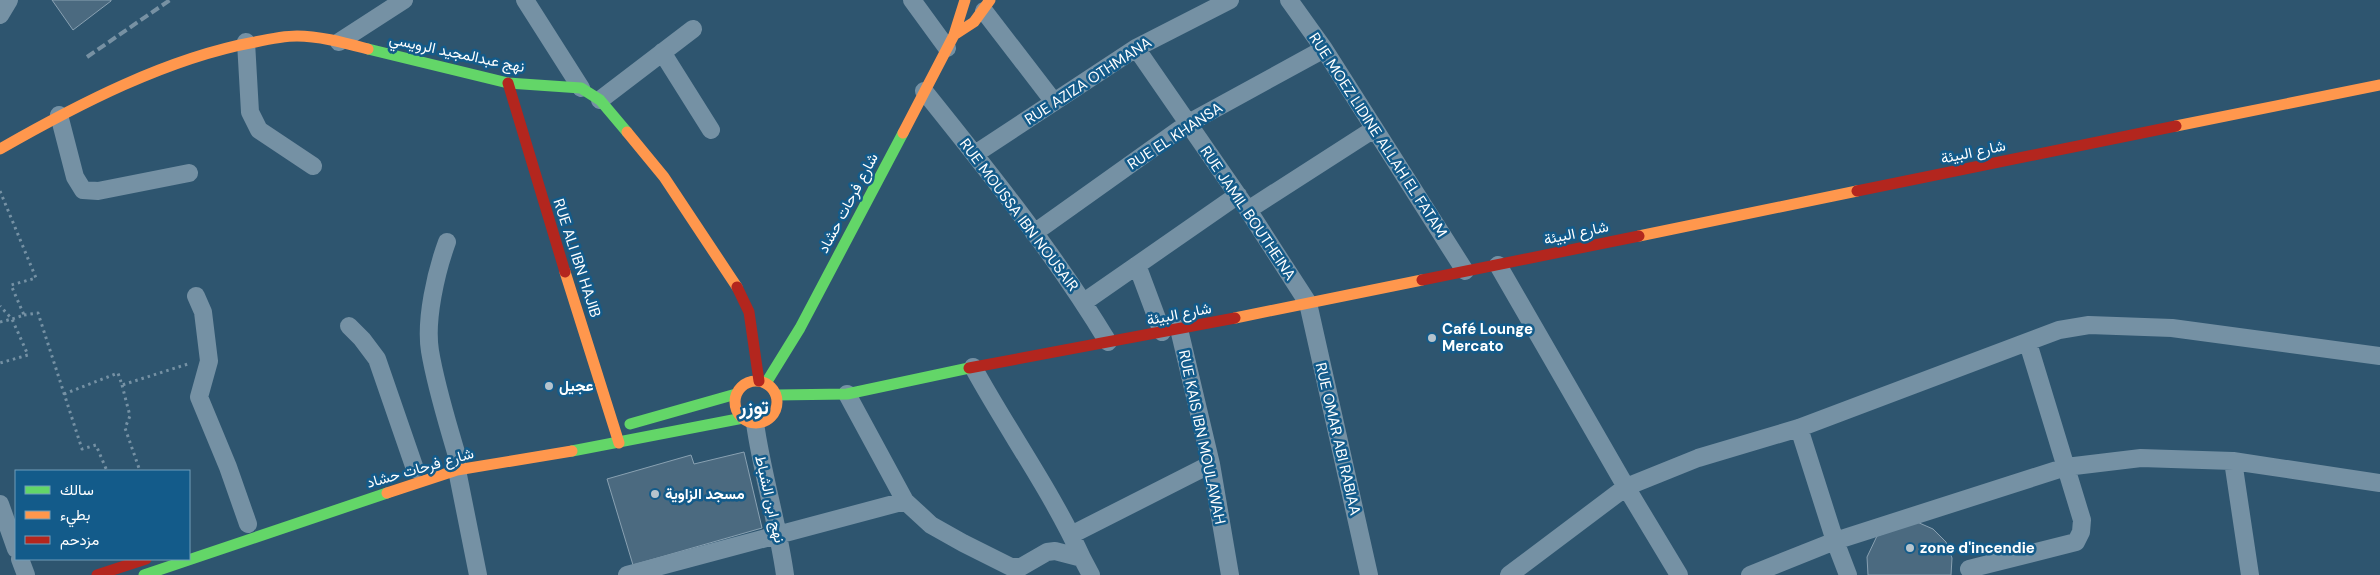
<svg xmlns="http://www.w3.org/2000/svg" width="2380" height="575" font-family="'DM Sans',Vazirmatn,sans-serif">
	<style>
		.building { fill: #4b6a80; stroke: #89a1b2 }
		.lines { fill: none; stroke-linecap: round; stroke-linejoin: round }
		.path { stroke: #7591a4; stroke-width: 3; stroke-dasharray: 2.5 4; stroke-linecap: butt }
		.street { stroke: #7591a4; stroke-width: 18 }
		.fast { stroke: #63d668; stroke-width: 11 }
		.slow { stroke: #ff974d; stroke-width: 11 }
		.jam { stroke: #b3261e; stroke-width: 11 }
		.rail { stroke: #7791a3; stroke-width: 4; stroke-dasharray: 9 4; stroke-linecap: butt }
		.poi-dot { fill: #b6c4cd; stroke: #135b8a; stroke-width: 2 }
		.labels { text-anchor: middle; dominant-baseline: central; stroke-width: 5; stroke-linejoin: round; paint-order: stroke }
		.street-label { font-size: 15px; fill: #fff; stroke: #135b8a }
		.poi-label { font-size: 15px; font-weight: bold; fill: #fff; stroke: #135b8a; text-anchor: start }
		.district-label { font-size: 20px; font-weight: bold; fill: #fff; stroke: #135b8a }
	</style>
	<rect width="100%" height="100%" fill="#2e556f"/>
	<path class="building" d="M52,0H111V1L73,30Z
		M744,452L762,528L633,565L607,479L691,455L694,464Z
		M1917,522L1933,529L1946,542L1952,558L1951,575H1868L1867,557L1877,536Z"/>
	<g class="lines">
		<path class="path" d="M0,191L36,278L11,285L24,315L12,319L0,306
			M24,315L38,313L82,449L96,445L107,471
			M0,322L12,319L28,355L0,363
			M122,385L130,416L125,428L140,471
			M64,394L118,373L122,385L191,363"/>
		<path class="street" d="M525,0L581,88
			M912,0L947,48
			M1289,0L1324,49L1465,271
			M984,11L1054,102
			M0,15L9,0
			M246,42L250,112L259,130L313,166
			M339,42L404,0
			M1136,48L1248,210L1308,303L1369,575
			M662,52L711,130
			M924,91C989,172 1055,254 1108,342
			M600,100L693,29
			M59,115L75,177L83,190L98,191L189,173
			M975,154L1136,48L1230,0
			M1248,210L1374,129
			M1034,233L1187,124L1324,49
			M447,242C436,272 425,320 430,351C436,387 447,421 457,456V470L478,575
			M1137,265L1162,332
			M1498,265L1626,487L1679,575
			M196,296L203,312L209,361L199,397L228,467L248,524
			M1084,302L1238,195
			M349,326L362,339L377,359L415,469
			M1179,329L1211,464L1230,575
			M973,367C1008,431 1052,492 1082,558
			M847,394L905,501L931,525L963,543L1011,567H1021L1047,552L1055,551L1082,558L1091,575
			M755,423C762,474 778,524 785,575
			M1799,428L1835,541L1848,575
			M2233,461L2250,575
			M0,504L16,549
			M1071,535L1211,464
			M20,559L26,575
			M1969,569L2076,542L2081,532L2082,520L2028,343
			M627,575L905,501
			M1509,575L1626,487L1698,458L1799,428L2059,330L2089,325L2172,328L2380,356
			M1750,575L1835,541L2066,467L2141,458L2233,461L2380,483"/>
		<path class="fast" d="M368,49L508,83L581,88L600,100L627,132
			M766,383L800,328L903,133
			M776,395L847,394L969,368
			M630,424L736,394
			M572,451L743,418
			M144,575L387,493"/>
		<path class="slow" d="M954,35L974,22L990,0
			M2176,126L2380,85
			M627,132L664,177L737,287
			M903,133L954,35L965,0
			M0,149C77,105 167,58 255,42C269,39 283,36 297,36C320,36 345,43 368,49
			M1639,236L1857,191
			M565,272L619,443
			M1235,318L1422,280
			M735 402a21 21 0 1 1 42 0a21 21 0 1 1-42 0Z
			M387,493L457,470L572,451"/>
		<path class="jam" d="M508,83L565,272
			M1857,191L2176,126
			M1422,280L1639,236
			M737,287L749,312L759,381
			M969,368L1235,318
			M97,575L146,559"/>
		<path class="rail" d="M87,57L170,0"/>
	</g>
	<g class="poi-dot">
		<circle cx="1432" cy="338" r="5"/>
		<circle cx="549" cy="386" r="5"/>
		<circle cx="655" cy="494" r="5"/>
		<circle cx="1910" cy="548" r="5"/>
	</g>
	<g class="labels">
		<g class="street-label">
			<text transform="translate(457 53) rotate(12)">نهج عبدالمجيد الرويسي</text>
			<text transform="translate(1088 81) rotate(-33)">RUE AZIZA OTHMANA</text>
			<text transform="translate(1378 135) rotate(57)">RUE MOEZ LIDINE ALLAH EL FATAM</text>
			<text transform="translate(1175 136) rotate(-33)">RUE EL KHANSA</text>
			<text transform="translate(1973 152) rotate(-12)">شارع البيئة</text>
			<text transform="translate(848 203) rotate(-62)">شارع فرحات حشاد</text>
			<text transform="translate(1248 213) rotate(56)">RUE JAMIL BOUTHEINA</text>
			<text transform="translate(1019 215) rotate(53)">RUE MOUSSA IBN NOUSAIR</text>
			<text transform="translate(1576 233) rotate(-12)">شارع البيئة</text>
			<text transform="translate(577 258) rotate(72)">RUE ALI IBN HAJIB</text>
			<text transform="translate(1179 314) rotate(-11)">شارع البيئة</text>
			<text transform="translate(1202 437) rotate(78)">RUE KAIS IBN MOULAWAH</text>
			<text transform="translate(1338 439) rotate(77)">RUE OMAR ABI RABIAA</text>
			<text transform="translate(420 468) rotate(-16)">شارع فرحات حشاد</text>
			<text transform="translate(770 499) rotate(77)">نهج ابن الشباط</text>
		</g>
		<g class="poi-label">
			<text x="1442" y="329">Café Lounge<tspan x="1442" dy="17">Mercato</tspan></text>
			<text x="559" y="386">عجيل</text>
			<text x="665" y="494">مسجد الزاوية</text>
			<text x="1920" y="548">zone d'incendie</text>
		</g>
		<g class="district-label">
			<text x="754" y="407">توزر</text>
		</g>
	</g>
	<rect x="15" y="470" width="175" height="90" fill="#135b8a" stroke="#719db9"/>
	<rect x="25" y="486" width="25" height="8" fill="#63d668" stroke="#719db9"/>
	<text x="60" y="495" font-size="15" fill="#ffffff">سالك</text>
	<rect x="25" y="511" width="25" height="8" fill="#ff974d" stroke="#719db9"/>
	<text x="60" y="520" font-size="15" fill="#ffffff">بطيء</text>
	<rect x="25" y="536" width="25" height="8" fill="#b3261e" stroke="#719db9"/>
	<text x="60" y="545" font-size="15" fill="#ffffff">مزدحم</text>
</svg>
